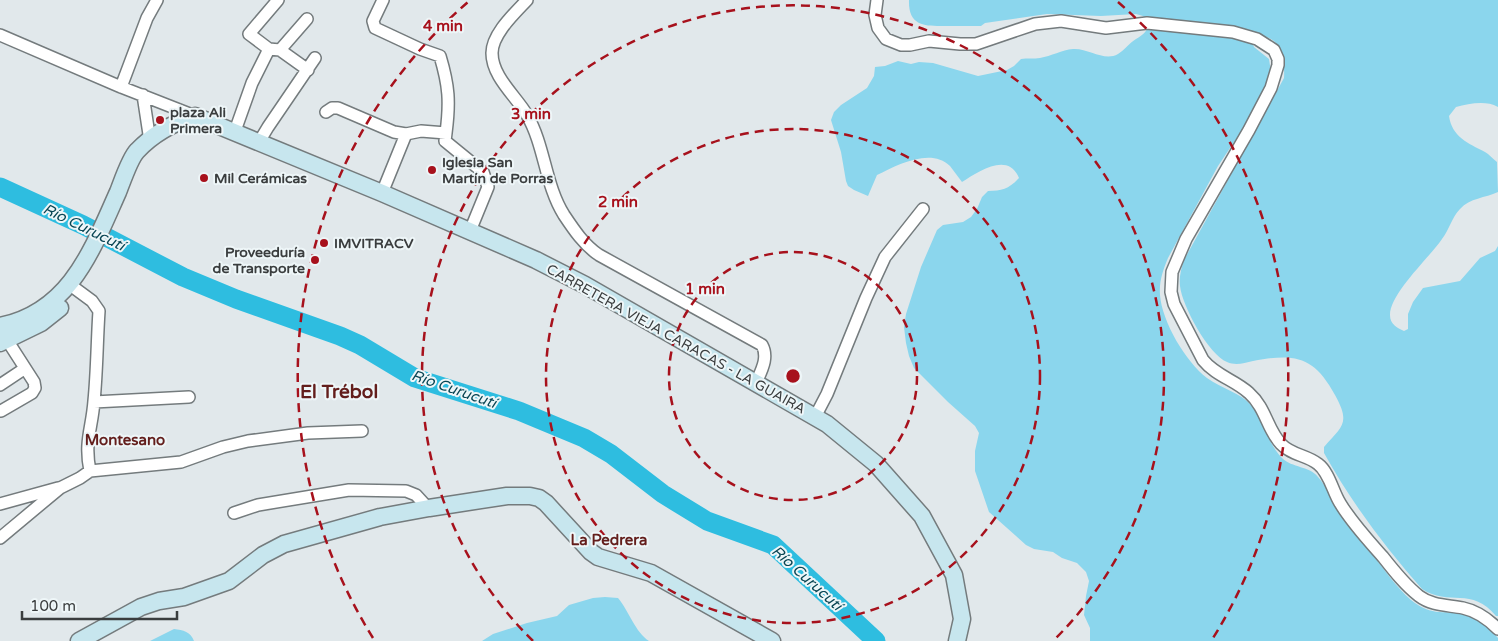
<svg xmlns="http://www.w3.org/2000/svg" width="1498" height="641" font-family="'Varela Round',sans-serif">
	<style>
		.green { fill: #8bd6ed }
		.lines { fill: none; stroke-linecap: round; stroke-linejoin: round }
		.river { stroke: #2ebde0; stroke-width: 19 }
		.street-casing { stroke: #747b7d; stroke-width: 14 }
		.secondary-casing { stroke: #747b7d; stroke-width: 19 }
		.street { stroke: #fff; stroke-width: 11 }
		.secondary { stroke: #c7e6ee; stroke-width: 16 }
		.ring { fill: none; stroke: #a7111c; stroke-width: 2.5; stroke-dasharray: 9 6 }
		.poi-dot { fill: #a7111c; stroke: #eef6f8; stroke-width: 2 }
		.labels { text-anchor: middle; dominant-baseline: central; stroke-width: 4; stroke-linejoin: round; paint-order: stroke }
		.poi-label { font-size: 14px; font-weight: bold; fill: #3a3d3e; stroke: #eef6f8; text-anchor: start }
		.street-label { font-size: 14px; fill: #3a3d3e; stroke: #eef6f8 }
		.water-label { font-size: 15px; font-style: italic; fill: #0a4654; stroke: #eef6f8 }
		.neighbourhood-label { font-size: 15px; font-weight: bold; fill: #631e1c; stroke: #eef6f8 }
		.district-label { font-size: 19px; font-weight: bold; fill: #631e1c; stroke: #eef6f8 }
		.centre { fill: #a7111c; stroke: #eef6f8; stroke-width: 2.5 }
		.ring-label { font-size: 15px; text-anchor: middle; font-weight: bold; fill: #a7111c; stroke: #eef6f8; stroke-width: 4; stroke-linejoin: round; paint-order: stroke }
	</style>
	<rect width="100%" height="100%" fill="#e1e8eb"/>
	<path class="green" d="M909,0H1498V107C1485,100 1469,104 1456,107L1449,116C1452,137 1468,143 1485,152C1489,154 1493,159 1497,162L1498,192C1485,198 1470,198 1460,209C1452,217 1449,230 1442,239C1430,257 1390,293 1390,315C1390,324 1397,328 1404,331L1408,329V314L1413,302L1423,288L1460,281L1480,258L1495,251L1498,246V616H1496C1472,586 1449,607 1422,589C1385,547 1351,502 1324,453V447C1342,426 1351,424 1335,395C1314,356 1295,353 1253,361C1244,363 1236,366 1227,362C1209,355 1182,306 1180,286C1179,277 1181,269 1184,260L1284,78C1285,59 1282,36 1258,36L1252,42L1254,47L1269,59L1271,72L1268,84L1254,112L1218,166L1168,258C1163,270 1159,281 1160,295C1162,322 1186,362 1207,378C1222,389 1240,392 1252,406C1264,422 1268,444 1282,458C1292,468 1310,466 1318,477C1328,488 1333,504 1341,516C1350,530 1362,542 1372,554C1385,570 1396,587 1411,600C1433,618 1445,609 1468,615C1480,619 1490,629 1498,638V641H1090V628L1084,615L1086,596L1089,581L1086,572L1077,563L1062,558L1053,552L1034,549L1026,545L989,512L975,471V451L979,433L975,426L948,402L914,368L909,356L906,343L904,327L906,314L921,267L937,230L943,225L963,222L971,217L977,209L982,197L988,191C1002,191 1009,189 1019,178C1008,151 978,172 962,182C958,177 954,171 950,166C931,147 897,165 877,175L868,196L854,190L848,186L846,181L841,152L831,120L834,112L841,105L867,88L874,76L875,67L885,66L898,61L911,64L919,62L933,63L978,76L1007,70L1014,66L1021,59C1027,58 1034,59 1040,58C1051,56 1062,50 1073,49C1089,48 1104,62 1118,54C1125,50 1129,43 1136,39C1143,35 1149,30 1149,22L1143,16L1136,14L1101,16L1047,14L985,23L981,26C970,26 959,26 948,26C927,26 908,28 909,0Z
		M605,597L618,598C629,611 635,632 649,641H482L493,634L527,623L557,616L569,605L593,598Z
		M174,629C183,630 191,632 194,641H150Z"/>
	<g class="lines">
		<path class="river" d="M0,187L83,225L183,277L236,299L340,336L360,345L415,378L519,411L584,438L611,454L663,494L707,521L773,545L876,641"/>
		<defs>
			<path id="street" d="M383,0L373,21L375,28L420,49L440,56C449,86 450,102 446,133
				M527,0C515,13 492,34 492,53C492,77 516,96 527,115C545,146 545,185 564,215C574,230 584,245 599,255L762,345C769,358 761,371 756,383
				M877,0L875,15L878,28L886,39L901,45H910L929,41L960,44H976L1035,24L1061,21L1106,28L1147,23L1233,32L1257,39L1274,50L1278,59V65L1271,88L1249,130L1186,239L1172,272L1171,292L1174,304L1203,360C1216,376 1235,380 1249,393C1266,408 1267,429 1281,444C1291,455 1307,455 1318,464C1329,472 1333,492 1340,503C1352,523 1368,540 1383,557C1394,571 1405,585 1419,596C1432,606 1448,605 1463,608C1477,611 1488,619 1498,629
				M0,35L121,87L195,116
				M269,49L280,50L307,19
				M280,50L308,70
				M121,87L147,18L157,0
				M143,95L150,141
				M326,112L332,108H338L394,132L406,134L421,131L446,133L445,141L483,172L488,187L470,231
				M235,131L252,83L269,49L249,34L278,0
				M259,142L268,127L315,58
				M382,193L406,134
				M69,284L92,301L99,311C97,341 97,371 94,401C92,429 84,441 90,471L181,462L223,447L248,441L308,433L362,431
				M0,385L24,369
				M94,402L189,397
				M1,411L32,393L35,388L34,382L7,340
				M815,417L827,394L866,298L885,257L923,209
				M0,504L58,488
				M234,513L258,505L349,490L406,491L416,495L427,507L429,508
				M0,538L60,488L80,478L90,471"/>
			<path id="secondary" d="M0,326C70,312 92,250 118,192C122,182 130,158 137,151C153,134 173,123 195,116L382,193L536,260L585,285L827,424L876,464L922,516L954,575L962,619L957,641
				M0,343L41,323L60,308
				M79,641L141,607L159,601L184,597L229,581L263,555L284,544L380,517L429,508L507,496H530L539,498L546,503L591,552L598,557L651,573L772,641"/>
		</defs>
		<use href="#street" class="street-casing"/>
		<use href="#secondary" class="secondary-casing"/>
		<use href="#street" class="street"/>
		<use href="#secondary" class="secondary"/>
	</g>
	<g class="ring">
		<circle cx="793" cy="376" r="124"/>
		<circle cx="793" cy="376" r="247"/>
		<path d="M533 641A371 371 0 1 1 1053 641"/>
		<path d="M373 638A495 495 0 0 1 468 2M1118 2A495 495 0 0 1 1213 638"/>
	</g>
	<g class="poi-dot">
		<circle cx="160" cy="120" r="5"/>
		<circle cx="432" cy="170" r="5"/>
		<circle cx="204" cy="178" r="5"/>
		<circle cx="324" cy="243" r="5"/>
		<circle cx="315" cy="260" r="5"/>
	</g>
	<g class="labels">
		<g class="poi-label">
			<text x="170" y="112">plaza Ali<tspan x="170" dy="16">Primera</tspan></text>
			<text x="442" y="162">Iglesia San<tspan x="442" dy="16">Martín de Porras</tspan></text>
			<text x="214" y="178">Mil Cerámicas</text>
			<text x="334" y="243">IMVITRACV</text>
			<text x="305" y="252" text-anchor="end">Proveeduría<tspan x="305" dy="16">de Transporte</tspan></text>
		</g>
		<g class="street-label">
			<text transform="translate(676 339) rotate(29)">CARRETERA VIEJA CARACAS - LA GUAIRA</text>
		</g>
		<g class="water-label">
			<text transform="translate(84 227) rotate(26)">Río Curucutí</text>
			<text transform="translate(454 389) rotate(19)">Río Curucutí</text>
			<text transform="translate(807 578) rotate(42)">Río Curucutí</text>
		</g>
		<g class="neighbourhood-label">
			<text x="125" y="440">Montesano</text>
			<text x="609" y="540">La Pedrera</text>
		</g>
		<g class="district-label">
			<text x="339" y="392">El Trébol</text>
		</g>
	</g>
	<circle cx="793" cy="376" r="8" class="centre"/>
	<g class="ring-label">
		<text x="443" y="31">4 min</text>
		<text x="531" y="119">3 min</text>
		<text x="618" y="207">2 min</text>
		<text x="705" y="294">1 min</text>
	</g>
	<path d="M22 611v8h155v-8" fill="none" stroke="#3a3d3e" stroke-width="2.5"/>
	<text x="30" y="611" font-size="15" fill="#3a3d3e" stroke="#eef6f8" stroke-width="4" paint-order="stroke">100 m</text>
</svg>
